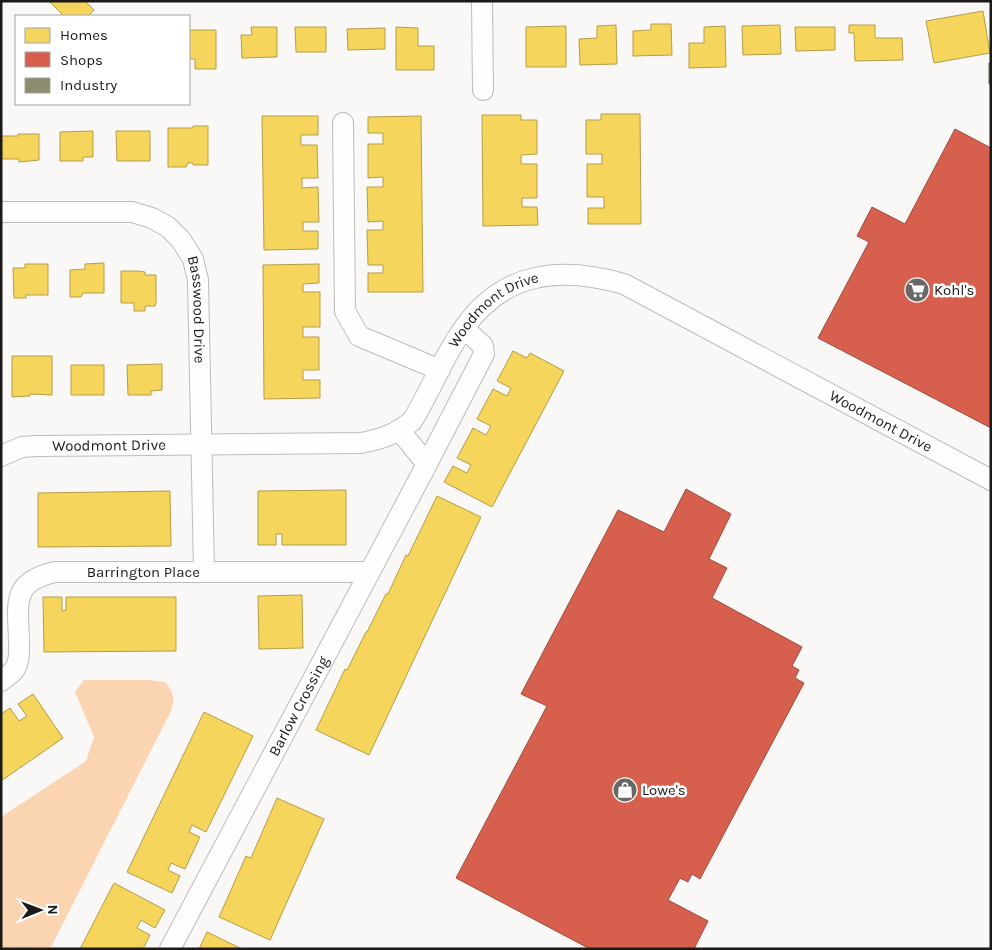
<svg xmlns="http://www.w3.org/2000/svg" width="992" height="950" font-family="Karla,sans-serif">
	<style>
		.water { fill: #fbd4b1 }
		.homes { fill: #f6d55c; stroke: #b49d48 }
		.shops { fill: #d6604d; stroke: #9e4b3d }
		.industry { fill: #8c8c6e; stroke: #6a6a54 }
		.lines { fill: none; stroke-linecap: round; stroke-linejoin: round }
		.minor-casing { stroke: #bdbcbb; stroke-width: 22 }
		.minor { stroke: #fefefe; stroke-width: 20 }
		.labels { text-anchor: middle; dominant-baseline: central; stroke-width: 5; stroke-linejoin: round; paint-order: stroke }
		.poi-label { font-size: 15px; fill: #1b1a19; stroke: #fff; text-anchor: start }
		.street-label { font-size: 15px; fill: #1b1a19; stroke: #fff }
	</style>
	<rect width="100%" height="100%" fill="#faf8f6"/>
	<path class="water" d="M84,680H148L165,682C175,694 175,700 170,713L50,949H1V817L86,761L94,737L75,692Z"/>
	<path class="homes" d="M49,1H85L94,10L88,16H59L62,14Z
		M983,11L990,53L934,63L926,21Z
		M651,24H671L672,55L633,56V31L651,30Z
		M616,25L617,64L580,65L579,39L597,38V26Z
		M780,25L781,54L743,55L742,26Z
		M849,25H875V38H902L903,60L855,61L854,33H849Z
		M566,26V67H526V27Z
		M725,26L726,67L689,68V43H704V27Z
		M251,27H277V57L242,58L241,35H252Z
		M295,27H326V52H296Z
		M396,27L418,28V46H434V70H396Z
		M795,27H835V50L796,51Z
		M385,28V49L348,50L347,29Z
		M189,30H216V69H195V59H189Z
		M601,114H640L641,224H588V208H604V197H587V164H602V154H586V120H601Z
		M482,115H521V120H537V154L521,155V164H537V198H522V207H537L538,225L483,226Z
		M262,116H318V135H301V145H317L318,178H302V188L318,187L319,222H303V231H318V249L264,250Z
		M421,116L423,292H368V273H383V265H368L367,230H383V221L368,222L367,187H383V177L368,178V144H383V133H368V117Z
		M193,126H208V165H193V163H188L186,167H168V128H193Z
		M93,131V157H83V161H60V132Z
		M116,131H150V161H117Z
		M18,134H39V160L19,162V159H1V136H18Z
		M104,263V293H83L81,297H70V270L85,269V264Z
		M25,264H48V295H26V298H14L13,268H25Z
		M319,264V283L303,284V292H320V327H303V337H319V370H303V380H320V398L264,399L263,265Z
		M121,271H137L145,272V275H156V303L155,306H145V311H134V303H121Z
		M513,351L527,358L530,353L564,371L492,507L444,482L453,466L467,473L471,465L457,458L473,428L486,435L491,426L477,419L493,389L507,396L511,388L497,381Z
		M12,356H52V395L30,394V396L12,397Z
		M162,364V390L151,391V395H128L127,365Z
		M71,365H104V395H71Z
		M346,490V545H282V534H276V545H258V491Z
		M170,491L171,546L38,547V493Z
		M437,496L481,517L369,755L316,730L345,669L347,670L366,632H367L386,594H388L406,555L408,556Z
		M302,595L303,648L259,649L258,596Z
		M43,597H62V611L66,610V597H176V651L44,652Z
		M33,694L63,738L1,781V714L10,708L19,721L27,716L18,704Z
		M204,712L253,736L206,832L192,825L189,832L200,837L185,869L171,863L168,870L180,876L172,893L127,872Z
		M277,798L324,819L270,940L219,917L246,856L251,858Z
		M114,883L165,910L155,928L141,920L137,928L150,935L143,949H80Z
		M207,932L242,949H199Z"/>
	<path class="shops" d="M955,129L991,148V428L818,338L869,242L857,236L872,207L905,224Z
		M686,489L731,514L709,559L727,568L712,598L802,647L792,666L799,670L795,678L804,683L700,879L692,874L688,882L680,878L668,900L708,921L694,949H590L456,878L547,706L521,694L618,510L664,532Z"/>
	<path class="industry" d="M989,63H991V84H989Z"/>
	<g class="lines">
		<defs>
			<g id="minor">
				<path d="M482,1L483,90"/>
				<path d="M343,123L345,311L359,336L440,370"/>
				<path id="s1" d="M1,212H132L152,218L168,227L181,240L193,259L198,280L204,571"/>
				<path id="s2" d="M1,456L22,447L37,446L361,443C382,439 396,434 412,421C431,391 443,356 464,328C504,271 561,266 624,284L991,480"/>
				<path d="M427,464L484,354L483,346L464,328"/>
				<path id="s3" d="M1,681C7,676 15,672 17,664C20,657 19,648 19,641C18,603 11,582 55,572H369"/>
				<path id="s4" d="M170,949L427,464L400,431"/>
			</g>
		</defs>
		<use href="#minor" class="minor-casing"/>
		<use href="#minor" class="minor"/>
	</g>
	<defs>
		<symbol id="supermarket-disc" viewBox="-11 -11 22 22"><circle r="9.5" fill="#696866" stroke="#fff"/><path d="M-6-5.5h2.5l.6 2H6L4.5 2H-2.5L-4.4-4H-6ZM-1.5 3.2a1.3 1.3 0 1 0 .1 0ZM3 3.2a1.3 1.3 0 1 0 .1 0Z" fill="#fff"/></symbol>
		<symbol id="shop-disc" viewBox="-11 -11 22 22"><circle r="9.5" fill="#696866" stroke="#fff"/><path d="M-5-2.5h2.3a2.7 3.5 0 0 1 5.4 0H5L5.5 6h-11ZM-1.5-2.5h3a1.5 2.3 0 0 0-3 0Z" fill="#fff"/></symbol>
	</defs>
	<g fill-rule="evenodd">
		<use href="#supermarket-disc" x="903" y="276" width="28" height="28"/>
		<use href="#shop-disc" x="611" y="776" width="28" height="28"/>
	</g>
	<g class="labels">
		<g class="poi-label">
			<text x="934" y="290">Kohl's</text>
			<text x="642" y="790">Lowe's</text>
		</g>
		<g class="street-label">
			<text stroke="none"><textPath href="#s1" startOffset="262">Basswood Drive</textPath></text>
			<text stroke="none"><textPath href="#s2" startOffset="560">Woodmont Drive</textPath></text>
			<text stroke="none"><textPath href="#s2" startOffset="995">Woodmont Drive</textPath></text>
			<text stroke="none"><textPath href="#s2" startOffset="110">Woodmont Drive</textPath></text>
			<text stroke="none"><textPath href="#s3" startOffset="225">Barrington Place</textPath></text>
			<text stroke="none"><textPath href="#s4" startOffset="275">Barlow Crossing</textPath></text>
		</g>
	</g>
	<rect width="992" height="950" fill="none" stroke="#1b1a19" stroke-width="5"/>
	<rect x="15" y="15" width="175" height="90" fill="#ffffff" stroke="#a4a3a3"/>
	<rect x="25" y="28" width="25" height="15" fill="#f6d55c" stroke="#a4a3a3"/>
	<text x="60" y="40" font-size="15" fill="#1b1a19">Homes</text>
	<rect x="25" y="52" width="25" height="15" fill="#d6604d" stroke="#a4a3a3"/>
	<text x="60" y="65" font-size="15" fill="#1b1a19">Shops</text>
	<rect x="25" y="78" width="25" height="15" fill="#8c8c6e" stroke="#a4a3a3"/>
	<text x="60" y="90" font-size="15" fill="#1b1a19">Industry</text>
	<g transform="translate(40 910) rotate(89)" stroke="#ffffff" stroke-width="4" paint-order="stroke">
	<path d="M0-4L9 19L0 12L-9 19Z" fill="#1b1a19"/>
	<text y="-8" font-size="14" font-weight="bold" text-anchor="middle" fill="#1b1a19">N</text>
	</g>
</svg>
